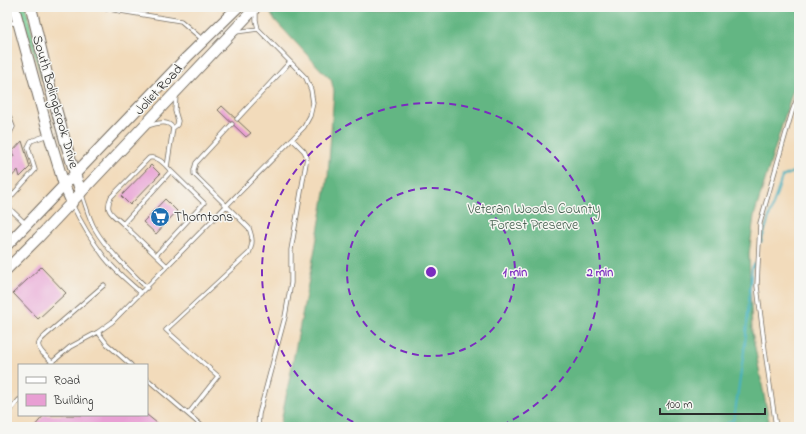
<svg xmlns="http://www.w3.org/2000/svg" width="806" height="434" font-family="'Indie Flower',sans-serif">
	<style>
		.green { fill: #7bd49b; stroke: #538063 }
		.forest { fill: #64b683; stroke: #487057 }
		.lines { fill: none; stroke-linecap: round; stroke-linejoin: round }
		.stream { stroke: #44b1c1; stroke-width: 2 }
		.building { fill: #e89fd3 }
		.lane-casing { stroke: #71695d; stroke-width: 5 }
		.primary-casing { stroke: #71695d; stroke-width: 12 }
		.lane { stroke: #fff; stroke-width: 3.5 }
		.primary { stroke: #fff; stroke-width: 10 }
		.ring { fill: none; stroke: #7b2cbf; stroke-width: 2; stroke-dasharray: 7 5 }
		.labels { text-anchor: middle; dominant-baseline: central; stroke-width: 3; stroke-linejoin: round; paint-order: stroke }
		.street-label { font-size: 14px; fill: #2b2b2b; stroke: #f6f6f2 }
		.park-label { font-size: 14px; fill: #435e4d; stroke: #f6f6f2 }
		.poi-label { font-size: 14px; fill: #2b2b2b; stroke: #f6f6f2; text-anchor: start }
		.centre { fill: #7b2cbf; stroke: #f6f6f2; stroke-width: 2 }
		.ring-label { font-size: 12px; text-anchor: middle; font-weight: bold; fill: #7b2cbf; stroke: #f6f6f2; stroke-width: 3; stroke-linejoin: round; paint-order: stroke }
	</style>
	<rect width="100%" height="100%" fill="#f6f6f2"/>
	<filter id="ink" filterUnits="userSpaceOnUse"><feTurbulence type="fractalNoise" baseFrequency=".025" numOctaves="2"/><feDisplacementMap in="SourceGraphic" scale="8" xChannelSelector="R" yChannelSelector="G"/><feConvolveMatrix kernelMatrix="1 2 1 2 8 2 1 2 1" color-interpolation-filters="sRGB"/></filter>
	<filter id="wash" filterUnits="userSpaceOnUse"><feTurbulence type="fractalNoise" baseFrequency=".012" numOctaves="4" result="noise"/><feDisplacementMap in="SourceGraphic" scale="16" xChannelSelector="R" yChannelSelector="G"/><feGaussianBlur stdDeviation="0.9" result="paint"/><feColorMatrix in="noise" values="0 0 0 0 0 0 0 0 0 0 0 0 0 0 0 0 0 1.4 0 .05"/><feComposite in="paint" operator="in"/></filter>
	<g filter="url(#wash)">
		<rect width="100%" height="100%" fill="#f2dbbb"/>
		<path class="green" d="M20,7H26L43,79H42Z"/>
		<path class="forest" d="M269,7H799V76L792,93L754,216L749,254L752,332L770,427H280L315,249L328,176L334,91L331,79L324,73L273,18L269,10Z"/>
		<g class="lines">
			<path class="stream" d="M761,242L782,177L795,171L799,167
				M708,427H717
				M722,427L734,419L745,344L752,268L754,264"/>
		</g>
		<g id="blocks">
			<path class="building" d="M222,106L251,133L246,137L218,110Z
				M22,141L30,167L20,177L18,170L7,182V163L14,156L12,152Z
				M151,165L160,174L130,205L121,196Z
				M165,199L177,211L156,234L143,222Z
				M41,267L66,293L38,319L13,293Z
				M44,415H147L162,427H34Z"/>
		</g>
	</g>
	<g filter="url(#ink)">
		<use href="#blocks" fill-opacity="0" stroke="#71695d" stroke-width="1"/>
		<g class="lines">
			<defs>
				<path id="lane" d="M96,7L181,21L203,40
					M7,22L18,24
					M236,32L258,29
					M7,111L13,127L7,139
					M237,119L290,62
					M147,126C156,124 167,119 173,128
					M167,167L173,128L177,125L178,121L175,111L176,95
					M82,195C86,206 89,219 95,229C107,250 130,271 147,288
					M7,201L35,170L28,147L31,141L48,135
					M72,204C81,223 92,241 105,258C115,271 129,282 141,293
					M7,206L26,224
					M123,224C113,214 104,212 111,197L149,158C159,156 165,165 171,171
					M156,255L204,203L171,171L123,224L167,266
					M98,332L107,344L131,365
					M52,362C48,358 36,349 39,343C40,340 44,337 46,335L104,285
					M49,365L70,347L98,332L112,322L304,127L310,116L313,103L311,90L306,78L258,29L256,20V11
					M147,379L203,427
					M7,414L19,400
					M188,414L218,376L166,330L249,253C253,243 253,239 249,228L194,174V170L196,163L232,124
					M258,427L259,414L285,317L291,283V250L306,163L307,157L304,151L292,139
					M776,427L766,358L757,286L760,223L792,112L799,93"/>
				<path id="primary" d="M14,7L49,135L64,185L72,203
					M31,7L51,91L66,144L81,193
					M7,245L187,57L238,7
					M7,269L38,238L256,7"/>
			</defs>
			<use href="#lane" class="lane-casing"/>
			<use href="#primary" class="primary-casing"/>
			<use href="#lane" class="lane"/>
			<use href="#primary" class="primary"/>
		</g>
	</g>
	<g class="ring">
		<circle cx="431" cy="272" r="84"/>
		<path d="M364 427A169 169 0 1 1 498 427"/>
	</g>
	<defs>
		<symbol id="supermarket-disc" viewBox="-11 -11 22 22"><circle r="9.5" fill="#1f6fb2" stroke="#f6f6f2"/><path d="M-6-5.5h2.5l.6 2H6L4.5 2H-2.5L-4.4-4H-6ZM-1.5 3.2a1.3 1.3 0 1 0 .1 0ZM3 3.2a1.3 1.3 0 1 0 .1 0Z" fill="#fff"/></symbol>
	</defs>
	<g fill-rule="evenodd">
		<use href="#supermarket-disc" x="149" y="206" width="22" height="22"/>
	</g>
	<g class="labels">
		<g class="street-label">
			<text transform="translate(159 90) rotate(-47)">Joliet Road</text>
			<text transform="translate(55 102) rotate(74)">South Bolingbrook Drive</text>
		</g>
		<g class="park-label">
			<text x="534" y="209">Veteran Woods County<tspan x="534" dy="16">Forest Preserve</tspan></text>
		</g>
		<g class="poi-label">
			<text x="174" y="217">Thorntons</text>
		</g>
	</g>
	<circle cx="431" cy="272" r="6" class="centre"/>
	<g class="ring-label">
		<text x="515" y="276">1 min</text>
		<text x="600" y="276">2 min</text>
	</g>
	<rect width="806" height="434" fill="none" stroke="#f6f6f2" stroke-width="24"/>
	<rect x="18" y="364" width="130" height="52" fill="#f6f6f2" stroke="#a5a5a2"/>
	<rect x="26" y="377" width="20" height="6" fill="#ffffff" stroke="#a5a5a2"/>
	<text x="54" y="384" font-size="12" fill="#2b2b2b">Road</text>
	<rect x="26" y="394" width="20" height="12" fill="#e89fd3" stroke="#a5a5a2"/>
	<text x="54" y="404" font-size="12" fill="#2b2b2b">Building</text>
	<path d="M660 408v6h105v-6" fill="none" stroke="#2b2b2b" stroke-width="2"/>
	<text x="666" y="408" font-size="12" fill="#2b2b2b" stroke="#f6f6f2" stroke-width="3" paint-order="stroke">100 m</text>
</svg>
